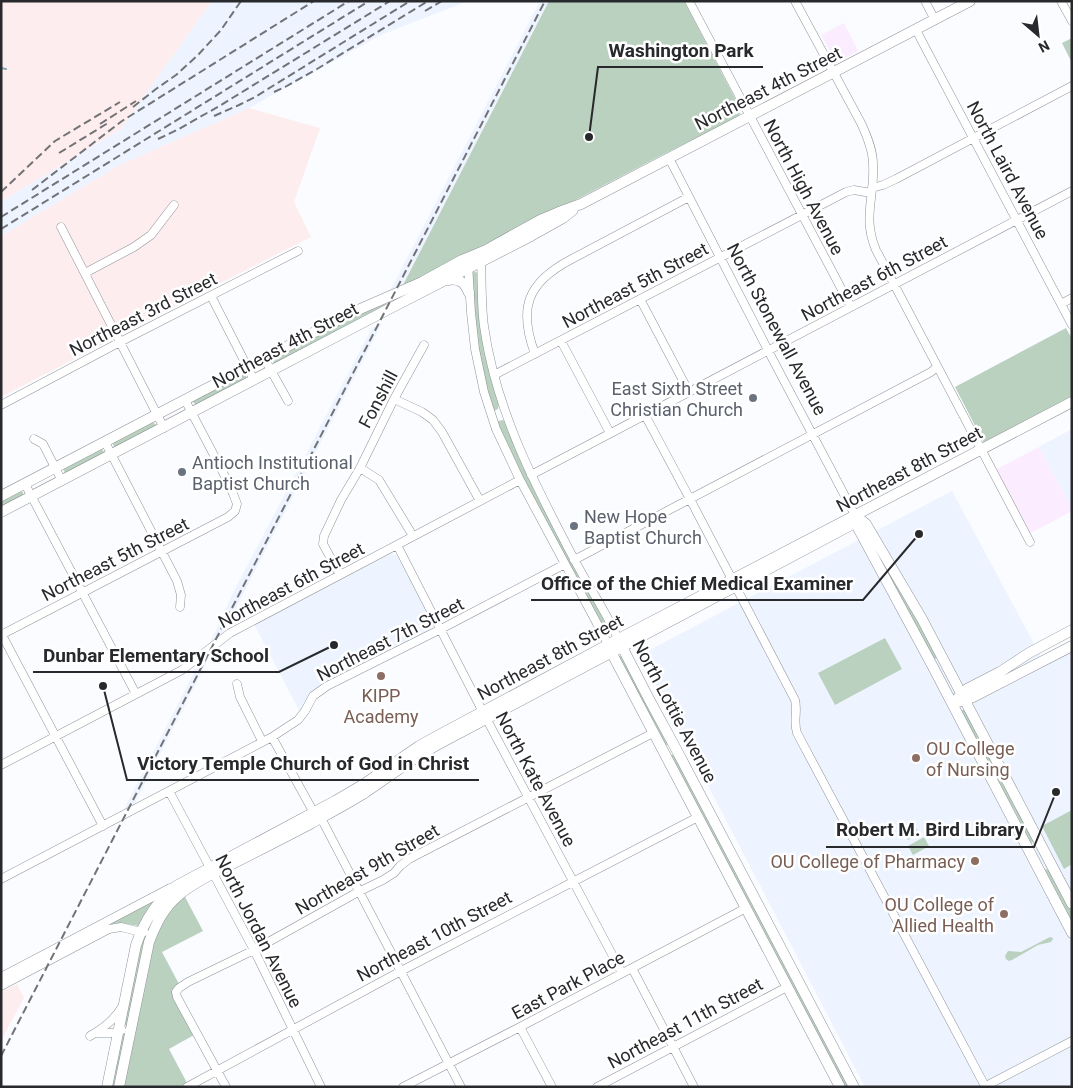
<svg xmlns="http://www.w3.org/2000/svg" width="1073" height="1088" font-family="Roboto,sans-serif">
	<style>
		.commercial { fill: #fbecff }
		.industrial { fill: #fdedef }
		.built { fill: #edf4ff }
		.green { fill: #b9d1be }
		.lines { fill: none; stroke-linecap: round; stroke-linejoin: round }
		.stream { stroke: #81a7b3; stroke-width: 2 }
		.minor-casing { stroke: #8e9298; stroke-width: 9 }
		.major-casing { stroke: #8e9298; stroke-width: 11 }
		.minor { stroke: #fff; stroke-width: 8 }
		.major { stroke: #fff; stroke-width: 10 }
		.rail { stroke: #727376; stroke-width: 2; stroke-dasharray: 8 4; stroke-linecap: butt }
		.worship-dot { fill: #6b7280; stroke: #fff; stroke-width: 2 }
		.education-dot { fill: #8d6e63; stroke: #fff; stroke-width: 2 }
		.labels { text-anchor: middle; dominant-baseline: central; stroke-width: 5; stroke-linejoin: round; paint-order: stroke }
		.street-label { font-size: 18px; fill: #28292c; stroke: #fff }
		.worship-label { font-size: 18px; fill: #5b616d; stroke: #fff; text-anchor: start }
		.education-label { font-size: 18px; fill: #785e54; stroke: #fff; text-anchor: end }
		.leader { fill: none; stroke: #28292c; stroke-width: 2 }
		.callout-dot { fill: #28292c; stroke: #fff; stroke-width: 2 }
		.callout-label { font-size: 19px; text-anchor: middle; font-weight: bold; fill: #28292c; stroke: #fff; stroke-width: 5; stroke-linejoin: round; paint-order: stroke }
	</style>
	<rect width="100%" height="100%" fill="#fafcff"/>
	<path class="commercial" d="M844,23L858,51L836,62L821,35Z
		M1039,447L1072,508V511L1029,534L995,470Z"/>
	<path class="industrial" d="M1,1H212L121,129L1,202Z
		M249,108L320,128L294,202L311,237L123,333L111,340L1,397V236L119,165Z
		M17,984L24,998L1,1041V992Z"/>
	<path class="built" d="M212,1H468L383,34L249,108L119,165L1,236V202L121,129Z
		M540,1H549L402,287L389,293Z
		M382,323L224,631L210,643L234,591L372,328Z
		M1072,429V508L1039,447Z
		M952,491L1045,664L1072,649V1087H865L640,655Z
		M391,553L397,556L435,625V628L325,684L300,712L254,624Z
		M213,650L134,805L123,811L199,663Z"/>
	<path class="green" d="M549,1H684L740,108V114L736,118L660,156L566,205L521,226L402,287Z
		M1072,38V63L1062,43Z
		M473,271L476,272L478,274V309L481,324L499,404L498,409L494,411L491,406L477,354L471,273Z
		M387,301L384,308L274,364L273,361L274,357L348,318Z
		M1066,328L1072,339V398L984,443L955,387Z
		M243,373L246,375V380L197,406L192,401Z
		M503,420L506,422L611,630V633L609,635L606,633L524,484L497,425L498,421Z
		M151,421L154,423L156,425L155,428L118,447H114L113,444L114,441Z
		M99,448L103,450L104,453L68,474L65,473L63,469L64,467Z
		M19,490L23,492V497L6,506L2,505L1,500Z
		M885,565L889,567L937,656L936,659L934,658L883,567Z
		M885,638L902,669L835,705L818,673Z
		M620,656L624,657L669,744L665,746L617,657Z
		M962,710H965L996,766L989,770L961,712Z
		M674,754L852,1087H843L670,756Z
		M997,770L1034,841L1031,843L1013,808L1001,792L991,774Z
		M1072,810V864L1064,869L1042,826Z
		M914,823L919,834L908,840L902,829Z
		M924,837L929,846L913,855L908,846Z
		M1045,869L1049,870L1072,912V926L1044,871Z
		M184,895L203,931L162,952L179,984L174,998L175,1002L182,1011L194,1035L169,1049L187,1083L180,1087H123L150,951L165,916Z
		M151,901L153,902V904L139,926L119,923L112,924L111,922Z
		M146,933L147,935L128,1024L125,1026H123L139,944Z
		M1050,937L1053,938V939L1051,942L1038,945L1012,960L1009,961L1006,959L1005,956L1008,951L1021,952Z
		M124,1031L126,1032L115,1087H110L121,1033Z"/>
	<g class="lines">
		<path class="stream" d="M1,68L6,69"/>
		<defs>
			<path id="minor" d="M689,1L851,307
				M795,1L861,123C867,136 873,150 873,164C875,197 862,217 876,250L1030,542
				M925,1L935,20
				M1061,1L1072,21
				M916,30L1072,325
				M669,158L772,358L855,515
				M872,188L883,185L896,179L1072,86
				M61,227L164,428
				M481,258C482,281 481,304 484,326C496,411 535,485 574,559C588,586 606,611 618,639
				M468,264L471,313L475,349L484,392L496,429L520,480L608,644
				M85,273L134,247L151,235L174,205
				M211,296L254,380
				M640,299L689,392
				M1061,304L1072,298
				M561,341L610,433
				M535,354C518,308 527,283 570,260L689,197
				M264,358L288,401
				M494,375L846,192L854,190L871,193
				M394,399L422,412L433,420L442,432L480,501
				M1,405L120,342L298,251
				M645,415L690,499L795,700C798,711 793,721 797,733L985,1086
				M34,439L43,444L62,481
				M105,442L177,581L181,595L180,607
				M360,468L379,480L413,536
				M531,475L1072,191
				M25,484L136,694
				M397,545L486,718L622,973
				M574,560L931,372L937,367
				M340,575L323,544L324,536L341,500L360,468L394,399L424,345
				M1,633L103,826
				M1,635L228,517L235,511L237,504L234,496L228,482L185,400
				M237,684L240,697L262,741
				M272,737L314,813L321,818L461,1087
				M1,765L182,670L230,633L520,480
				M169,791L254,950L321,1087
				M1,879L272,737L298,720L305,711L313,696L327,686L441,629L565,564
				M632,968L694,1087
				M1,977L170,888
				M1,986L109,929L121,927L141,932H144
				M520,1027L552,1087
				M97,1033H112L122,1030
				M90,1036C102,1029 115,1020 122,1007
				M187,1087L401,971L698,817
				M226,1087L177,997L176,992L179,988L188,982L254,950L358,892L383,880L394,873L400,866L409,859L653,733
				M403,1087L520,1027L746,908
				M597,1087L787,987
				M984,1087L1072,1041"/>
			<path id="major" d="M448,280C460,278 465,283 469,293
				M1,496L351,313L422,282L462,260L486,250L540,220L559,212L581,204L970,1
				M1,512L385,311L531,236L563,218L573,210
				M855,515L866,524L922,619L1072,904
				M856,516L858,528L933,667L1072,933
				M619,641L649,699L675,747L854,1087
				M609,648L840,1087
				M957,699L967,689L1000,672L1029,653L1072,630
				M958,702L973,697L1072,646
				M107,1087L136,945C144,922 157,901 176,886L335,801L364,784L419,746L439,735L626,635L1072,402
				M119,1087L149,942C156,924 164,907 179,895C194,882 212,874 228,866C256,852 283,838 310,824C328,814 345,805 363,794C388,777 412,759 439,744L853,524"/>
		</defs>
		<use href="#minor" class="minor-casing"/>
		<use href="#major" class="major-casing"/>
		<use href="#minor" class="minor"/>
		<use href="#major" class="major"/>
		<path class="rail" d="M425,11L442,1
			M274,92L285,87L317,69L428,1
			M133,107L156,89L176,75L198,55L221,30L241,1
			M214,116L239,105L255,97L410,1
			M100,124L136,101
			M158,139L179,129L221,105L390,1
			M59,153L108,123
			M32,190L122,121L314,1
			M1,192L55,141L120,102
			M1,217L349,1
			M1,229L369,1
			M1,1056L545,1"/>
	</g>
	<g class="worship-dot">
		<circle cx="753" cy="398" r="5"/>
		<circle cx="182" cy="472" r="5"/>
		<circle cx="574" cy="526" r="5"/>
	</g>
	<g class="education-dot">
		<circle cx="381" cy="676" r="5"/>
		<circle cx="916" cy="758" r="5"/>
		<circle cx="975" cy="861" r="5"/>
		<circle cx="1004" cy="914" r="5"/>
	</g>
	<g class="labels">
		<g class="street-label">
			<text transform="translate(768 88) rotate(-27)">Northeast 4th Street</text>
			<text transform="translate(1008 170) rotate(62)">North Laird Avenue</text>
			<text transform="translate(804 187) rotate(62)">North High Avenue</text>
			<text transform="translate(874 278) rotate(-28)">Northeast 6th Street</text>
			<text transform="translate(635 285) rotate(-28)">Northeast 5th Street</text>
			<text transform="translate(143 314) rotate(-27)">Northeast 3rd Street</text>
			<text transform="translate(777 329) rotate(62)">North Stonewall Avenue</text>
			<text transform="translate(285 345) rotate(-28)">Northeast 4th Street</text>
			<text transform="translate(378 399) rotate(-62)">Fonshill</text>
			<text transform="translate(909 469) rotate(-28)">Northeast 8th Street</text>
			<text transform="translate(115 559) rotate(-27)">Northeast 5th Street</text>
			<text transform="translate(291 585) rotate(-28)">Northeast 6th Street</text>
			<text transform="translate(390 639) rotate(-27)">Northeast 7th Street</text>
			<text transform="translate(550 657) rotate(-28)">Northeast 8th Street</text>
			<text transform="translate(675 711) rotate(62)">North Lottie Avenue</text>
			<text transform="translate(536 779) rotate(62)">North Kate Avenue</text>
			<text transform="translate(367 869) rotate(-30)">Northeast 9th Street</text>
			<text transform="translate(259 931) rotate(63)">North Jordan Avenue</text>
			<text transform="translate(434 936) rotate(-28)">Northeast 10th Street</text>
			<text transform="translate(568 985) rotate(-28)">East Park Place</text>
			<text transform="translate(685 1023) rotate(-28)">Northeast 11th Street</text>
		</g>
		<g class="worship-label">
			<text x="743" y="388" text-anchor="end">East Sixth Street<tspan x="743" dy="21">Christian Church</tspan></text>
			<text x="192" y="462">Antioch Institutional<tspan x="192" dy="21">Baptist Church</tspan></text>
			<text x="584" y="516">New Hope<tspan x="584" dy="21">Baptist Church</tspan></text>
		</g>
		<g class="education-label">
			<text x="381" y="695" text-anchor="middle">KIPP<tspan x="381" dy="21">Academy</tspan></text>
			<text x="926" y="748" text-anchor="start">OU College<tspan x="926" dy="21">of Nursing</tspan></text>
			<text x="965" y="861">OU College of Pharmacy</text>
			<text x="994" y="904">OU College of<tspan x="994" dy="21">Allied Health</tspan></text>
		</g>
	</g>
	<path class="leader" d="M589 137L598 67H763M919 534L863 600H531M334 645L279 672H33M103 686L127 780H479M1056 792L1034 847H826"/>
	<g class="callout-dot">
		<circle cx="589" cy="137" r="5"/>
		<circle cx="919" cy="534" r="5"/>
		<circle cx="334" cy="645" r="5"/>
		<circle cx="103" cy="686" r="5"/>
		<circle cx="1056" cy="792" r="5"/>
	</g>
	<g class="callout-label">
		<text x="681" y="57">Washington Park</text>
		<text x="697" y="590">Office of the Chief Medical Examiner</text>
		<text x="156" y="662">Dunbar Elementary School</text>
		<text x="303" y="770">Victory Temple Church of God in Christ</text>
		<text x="930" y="836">Robert M. Bird Library</text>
	</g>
	<rect width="1073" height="1088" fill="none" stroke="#28292c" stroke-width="5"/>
	<g transform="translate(1038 35) rotate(152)" stroke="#ffffff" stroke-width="4" paint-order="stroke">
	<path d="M0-4L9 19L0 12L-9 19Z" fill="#28292c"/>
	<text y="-8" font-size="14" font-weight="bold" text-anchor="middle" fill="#28292c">N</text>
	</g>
</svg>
